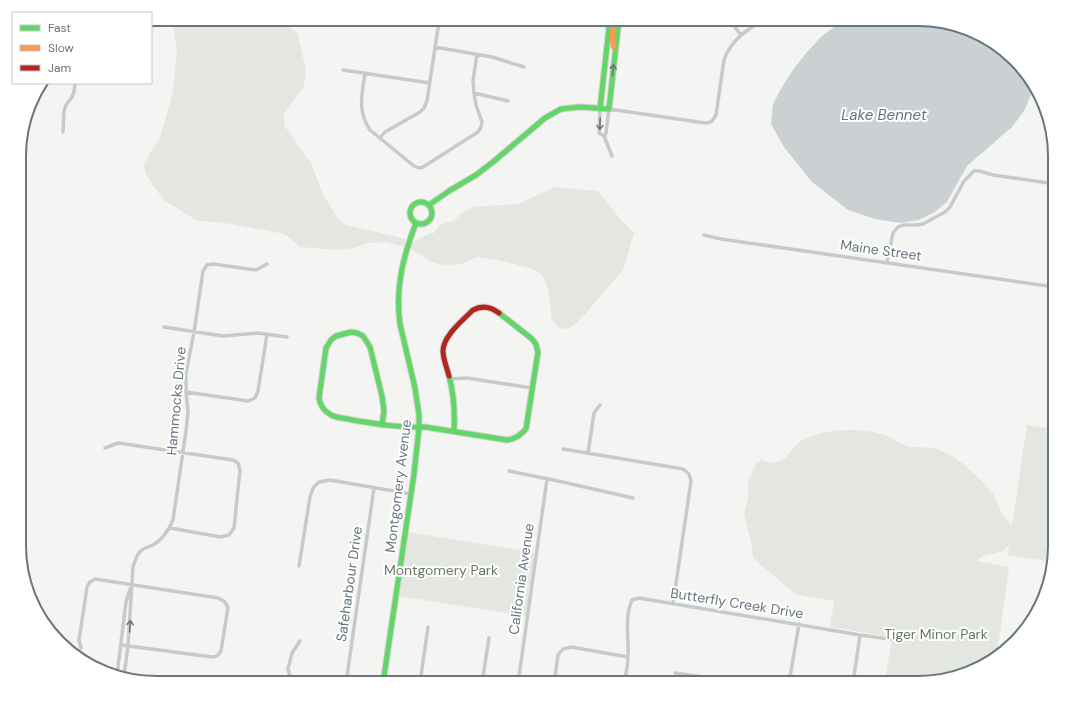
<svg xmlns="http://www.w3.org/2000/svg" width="1074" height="702" font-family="'DM Sans',sans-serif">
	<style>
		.green { fill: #e4e6e1 }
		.water { fill: #cbd1d3 }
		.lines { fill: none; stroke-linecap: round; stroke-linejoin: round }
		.fast-casing { stroke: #d1d1d1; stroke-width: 7 }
		.slow-casing { stroke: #d1d1d1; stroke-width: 7 }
		.jam-casing { stroke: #d1d1d1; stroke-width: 7 }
		.street { stroke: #c8caca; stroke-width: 3.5 }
		.fast { stroke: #63d668; stroke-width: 5 }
		.slow { stroke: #ff974d; stroke-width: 5 }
		.jam { stroke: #b3261e; stroke-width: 5 }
		.oneway { stroke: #67757f }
		.oneway2 { stroke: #6c7983 }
		.labels { text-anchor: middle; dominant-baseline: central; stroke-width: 4; stroke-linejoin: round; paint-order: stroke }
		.street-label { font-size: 14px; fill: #67757f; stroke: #fff }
		.park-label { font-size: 14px; fill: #697765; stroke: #fff }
		.water-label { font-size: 15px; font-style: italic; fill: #63757b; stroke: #fff }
		.rim { fill: none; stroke: #67757f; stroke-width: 2 }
	</style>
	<rect width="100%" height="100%" fill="#f4f4f2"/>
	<path class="green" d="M171,19H271L294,30L298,35L306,70L304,86L287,109L284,115V125L312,165L322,193L338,219L346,225L394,236L414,242L428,234L434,233L439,225L453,221L461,214L471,207L518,204L555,187L598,191L622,221L634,233L623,270L586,313L573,326L568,328L560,329L552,320L548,289L545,280L541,274L531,268L498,260L477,257L462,264L445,265L434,263L409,248L386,242L368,243L353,248L338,250L300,247L285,234L232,224L196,220L164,200L152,184L146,174L144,165L152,150L160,138L173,92L177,50L173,23Z
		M1027,425L1055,429V555L1052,562L1008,555L1009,545L1003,551L982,556L976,561L1009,567L997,655L986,665L927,683H885L892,637L830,627L834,601L795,594L753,558L752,546L744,514L748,498V481L757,462L762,460C787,470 788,448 804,439C828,428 864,427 888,436C894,439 900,444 907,446C915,448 923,447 931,448C940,449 951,455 959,461C969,468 986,485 994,495C997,500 998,506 1001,511C1004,517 1008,521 1012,526Z
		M407,532L531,552L535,554L526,616L398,596Z"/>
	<path class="water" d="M845,19H918L962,26L994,42L1035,85L1024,111L1012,127L967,166L947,202L935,212L919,220L900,223L875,219L848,210L812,182L784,147L771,124L773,104L782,87L793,70L806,53L822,36Z"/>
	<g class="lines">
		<defs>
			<path id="fast" d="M600,109L610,19
				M410 213a11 11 0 1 1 22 0a11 11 0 1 1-22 0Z
				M429,205L449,191L476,175L493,162L545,118L561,109L580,107L609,109L619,19
				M449,376C454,394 455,412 454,431
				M382,425L384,411L382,396L370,347L363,336L357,333L351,332L336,336L331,340L326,348L319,398C320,405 324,411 331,415C336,418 345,418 352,420C376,424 400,428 425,427L507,440C516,439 520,435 526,429L538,352L536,344L531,338L499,313
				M383,683L414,474L419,428V415L415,388L400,324C395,288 403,257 416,223"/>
			<path id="slow" d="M613,19L614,23L612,39L614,47"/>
			<path id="jam" d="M449,376C447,368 443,359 443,351C443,336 463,320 473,310C482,305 491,307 499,313"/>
		</defs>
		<use href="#fast" class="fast-casing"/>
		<use href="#slow" class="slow-casing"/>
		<use href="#jam" class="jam-casing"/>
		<path class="street" d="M701,19L727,23L734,26L741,35
			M435,47L492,57L524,67
			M343,70L430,83
			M365,73C362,95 357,110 370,130L414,166L419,168L423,167L478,132L481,127L482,122L476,105L474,93L473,81L477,54
			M474,93L508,101
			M600,109L599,133L604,136L612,156
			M63,132L64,111L66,105L72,97L74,92L75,83
			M604,136L606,133L609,109L705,123C712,123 713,120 716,115L724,60C727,50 733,43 740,36C747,30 755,26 761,19
			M380,138L385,132L420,112L424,108L427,101L438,28
			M704,235L721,239L1055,287
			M887,262L893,233L898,227L903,225H916L923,224L945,212L950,207L964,181L974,171H979L993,175L1055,184
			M1051,286L1055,261
			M164,327L223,336L258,333L287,337
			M450,379L467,378L532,388
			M186,392L248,401L255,398L258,391L267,334
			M105,448L118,443L233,460L238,463L240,470L234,528L229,535L221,537L170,528
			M563,449L683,469L689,474L691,481L673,604
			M588,453L594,413L600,405
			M509,471L558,481L633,498
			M299,566L310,497L313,488L319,482L330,480L411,494
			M1029,625C1030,617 1030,609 1038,604
			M300,641L292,653L288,669L290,676L295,680L304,683
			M81,648L79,640L87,587L90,582L95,579L218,598L224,601L228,607L221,651L217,656L212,657L121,645
			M675,673L746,683
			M118,677L117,675L126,602L130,589
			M122,677L124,676L128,646L133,567C135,561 136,554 142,550C145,547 150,547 153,545C163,539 169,530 173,520L186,431L188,412L186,392V373L194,332L203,271L207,265L213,264L256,270L267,264
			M346,683L374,488
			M420,683L428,627
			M482,683L489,638
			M518,683L547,479
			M554,683L558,655L563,649L571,647L628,657
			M624,683C626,674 628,666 628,657C629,638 624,619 632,600L639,598L860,635L896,640
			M789,683L799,624
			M853,683L860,635"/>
		<use href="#fast" class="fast"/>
		<use href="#slow" class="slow"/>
		<use href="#jam" class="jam"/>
	</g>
	<defs><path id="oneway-shaft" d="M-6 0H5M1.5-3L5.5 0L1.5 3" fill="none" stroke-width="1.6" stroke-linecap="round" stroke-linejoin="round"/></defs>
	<use class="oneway" href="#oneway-shaft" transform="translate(613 70) rotate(-83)"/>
	<g class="oneway2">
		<use href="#oneway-shaft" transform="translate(600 124) rotate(92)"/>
		<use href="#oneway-shaft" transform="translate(130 626) rotate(-86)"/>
	</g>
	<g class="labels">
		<g class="street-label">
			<text transform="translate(881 250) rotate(8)">Maine Street</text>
			<text transform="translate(176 401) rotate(-85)">Hammocks Drive</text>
			<text transform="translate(398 486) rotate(-83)">Montgomery Avenue</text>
			<text transform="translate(521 579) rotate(-82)">California Avenue</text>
			<text transform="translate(349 584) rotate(-82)">Safeharbour Drive</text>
			<text transform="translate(737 603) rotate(9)">Butterfly Creek Drive</text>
		</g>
		<g class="park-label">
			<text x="441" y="570">Montgomery Park</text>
			<text x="936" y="634">Tiger Minor Park</text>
		</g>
		<g class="water-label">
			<text x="884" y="115">Lake Bennet</text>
		</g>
	</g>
	<path d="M0 0H1074V702H0ZM156 26H918A130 130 0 0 1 1048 156V546A130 130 0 0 1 918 676H156A130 130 0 0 1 26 546V156A130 130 0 0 1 156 26Z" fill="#fff" fill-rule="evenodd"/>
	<path class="rim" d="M156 26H918A130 130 0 0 1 1048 156V546A130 130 0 0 1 918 676H156A130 130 0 0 1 26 546V156A130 130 0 0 1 156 26Z"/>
	<rect x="12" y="12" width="140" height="72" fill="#ffffff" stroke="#c2c8cc"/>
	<rect x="20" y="25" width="20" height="6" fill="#63d668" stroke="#c2c8cc"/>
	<text x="48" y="32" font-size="12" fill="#67757f">Fast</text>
	<rect x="20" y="45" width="20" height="6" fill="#ff974d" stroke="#c2c8cc"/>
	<text x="48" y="52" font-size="12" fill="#67757f">Slow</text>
	<rect x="20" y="65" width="20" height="6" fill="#b3261e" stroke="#c2c8cc"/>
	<text x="48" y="72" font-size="12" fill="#67757f">Jam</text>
</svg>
